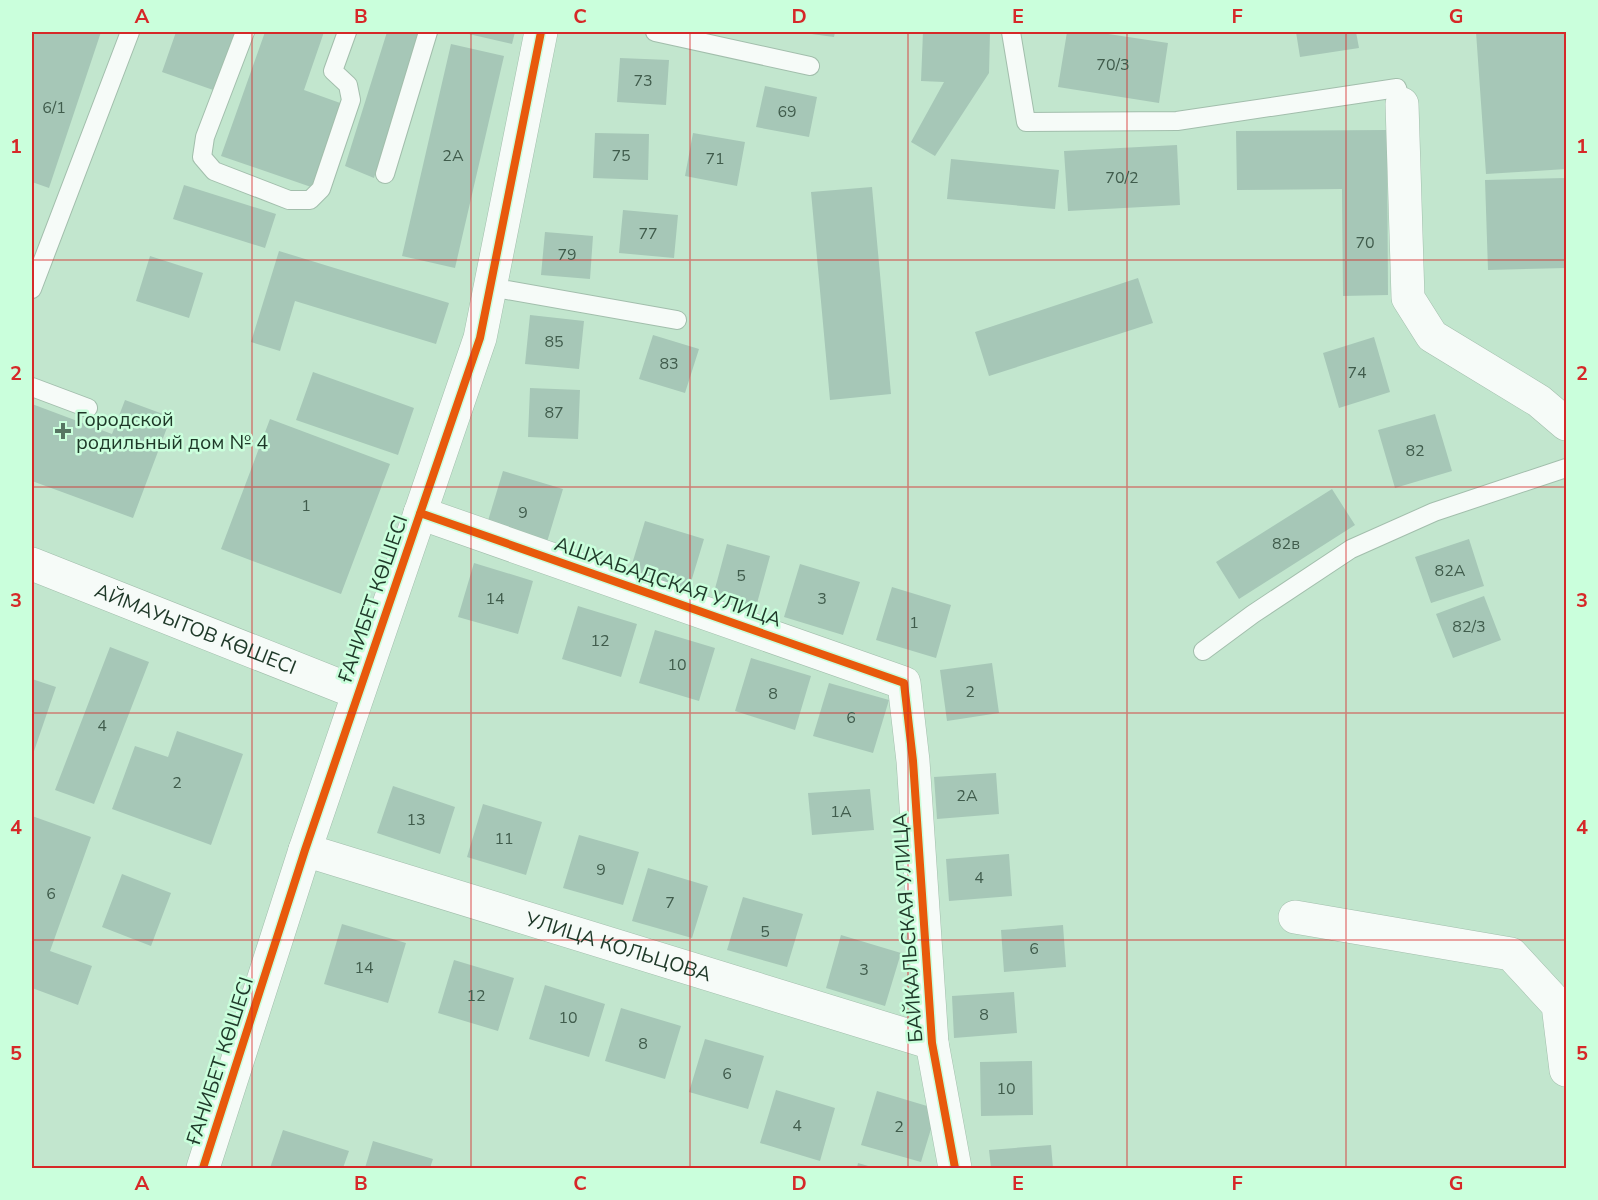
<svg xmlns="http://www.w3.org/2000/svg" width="1598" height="1200" font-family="'Nunito Sans',sans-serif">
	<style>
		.building { fill: #a6c7b7 }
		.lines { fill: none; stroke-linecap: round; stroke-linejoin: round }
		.lane-casing { stroke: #a2beac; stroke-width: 20 }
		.street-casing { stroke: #a2beac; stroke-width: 34 }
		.lane { stroke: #f6fbf8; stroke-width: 18 }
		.street { stroke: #f6fbf8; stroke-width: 33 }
		.cycleway-casing { stroke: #caffdc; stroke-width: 11 }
		.cycleway { stroke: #e8590c; stroke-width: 8 }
		.grid { fill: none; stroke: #d62828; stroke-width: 1.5; stroke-opacity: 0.55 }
		.poi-dot { fill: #577562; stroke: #caffdc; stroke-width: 2 }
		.labels { text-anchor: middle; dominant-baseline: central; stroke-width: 5; stroke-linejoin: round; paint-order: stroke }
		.number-label { font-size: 16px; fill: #405c4c }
		.poi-label { font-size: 20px; fill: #1e3828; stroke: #caffdc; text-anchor: start }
		.street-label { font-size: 20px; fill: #1e3828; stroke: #caffdc }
		.neatline { fill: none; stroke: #d62828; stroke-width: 2 }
		.grid-label { font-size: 20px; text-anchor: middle; font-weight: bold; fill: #d62828 }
	</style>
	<rect width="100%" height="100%" fill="#c2e6ce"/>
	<path class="building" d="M32,32H101L49,188L32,182Z
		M176,32H237L216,91L162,72Z
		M265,32H324L304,90L343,104L314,188L221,156Z
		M387,32H419L374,178L345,166Z
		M460,32H515L512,44Z
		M804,32H835L834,37L804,33Z
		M923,32H990L989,73L935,156L911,142L944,82L921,81Z
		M1067,32H1095L1168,43L1159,103L1058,87Z
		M1296,32H1356L1359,48L1300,57Z
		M1476,32H1566V169L1486,174Z
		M451,44L504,56L455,268L402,256Z
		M620,58L669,60L666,105L617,102Z
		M765,86L817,97L809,137L756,127Z
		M1387,130L1388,295L1343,296L1342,189L1237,190L1236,131Z
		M595,133L649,134L648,180L593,178Z
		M693,133L745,142L737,186L685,176Z
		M1177,145L1180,205L1068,211L1064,151Z
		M951,159L1059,170L1055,209L947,199Z
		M1565,178L1566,268L1488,270L1485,180Z
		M184,185L276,214L265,248L173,219Z
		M872,187L891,394L830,400L811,192Z
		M623,210L678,215L674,258L619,253Z
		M545,232L593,236L590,279L541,275Z
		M279,251L449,303L436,344L295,301L280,351L251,342Z
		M150,256L203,273L189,318L136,301Z
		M1138,278L1153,323L989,376L975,332Z
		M530,315L584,321L579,369L525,364Z
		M653,335L699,349L685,393L639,379Z
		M1374,337L1390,392L1339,408L1323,353Z
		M313,372L414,408L398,455L296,420Z
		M530,388L580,390L578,439L528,437Z
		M125,400L171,417L133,518L32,481V404L112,434Z
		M1435,414L1452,471L1395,488L1378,430Z
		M270,419L390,464L341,594L221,549Z
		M503,471L563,489L547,542L487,524Z
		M1332,489L1355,525L1239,599L1216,562Z
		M645,521L704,539L688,592L629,574Z
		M1469,539L1484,586L1431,603L1415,557Z
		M727,544L770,556L756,607L713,596Z
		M474,563L533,581L518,634L458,617Z
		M800,564L860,582L843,635L784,617Z
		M892,587L951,605L936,658L876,640Z
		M1484,596L1501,640L1453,658L1436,614Z
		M578,606L637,624L621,677L562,659Z
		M655,630L715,648L699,701L639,683Z
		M110,647L149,662L94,804L55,790Z
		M751,658L811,676L795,730L735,711Z
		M992,663L999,713L947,721L940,670Z
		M32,679L56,687L32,757Z
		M829,683L889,700L873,753L813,736Z
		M177,731L243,754L211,845L112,809L135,746L168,757Z
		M996,773L999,814L937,819L934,777Z
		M393,786L455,807L440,854L377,833Z
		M870,789L874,830L812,835L808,793Z
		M483,804L542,822L526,875L467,857Z
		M32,816L91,837L50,951L92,966L78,1005L32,988Z
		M579,835L639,852L623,905L563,888Z
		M1009,854L1012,896L949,901L946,859Z
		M648,868L708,886L692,938L632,921Z
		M122,874L171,893L151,946L102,927Z
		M743,897L803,914L787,967L727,950Z
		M342,924L406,943L388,1003L324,984Z
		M1063,925L1066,967L1004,972L1001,930Z
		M841,935L901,953L885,1006L826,988Z
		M454,960L514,978L498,1031L438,1013Z
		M545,985L605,1004L589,1057L529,1039Z
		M1014,992L1017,1033L954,1038L952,996Z
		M621,1008L681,1026L665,1079L605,1061Z
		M705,1039L764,1056L748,1109L689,1092Z
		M1032,1061L1033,1115L981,1116L980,1062Z
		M776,1090L835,1108L820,1161L760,1143Z
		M877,1091L937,1109L921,1162L861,1145Z
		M283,1130L349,1151L343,1168H270Z
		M373,1141L433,1159L430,1168H365Z
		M1051,1145L1053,1168H991L989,1150Z
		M858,1163L875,1168H857Z"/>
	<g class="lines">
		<defs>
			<path id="lane" d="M245,32L205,137L202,157L214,171L289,200H310L321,189L351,100L348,85L333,71L347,32
				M655,32L810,66
				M1011,32L1026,122L1177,121L1397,88L1402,104
				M385,174L428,32
				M490,287L677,320
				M32,289L130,32
				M32,387L88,408
				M1203,651L1253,614L1351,549L1434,512L1566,468"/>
			<g id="street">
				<path d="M1402,104L1408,298L1432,336L1539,401L1566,424"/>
				<path d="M420,513L904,683L913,761L932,1043L955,1168"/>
				<path id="s1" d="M32,564L358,693"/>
				<path id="s2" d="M305,850L932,1043"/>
				<path d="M1295,917L1511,954L1558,1005L1566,1070"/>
				<path d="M203,1168L305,850L480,338L541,32"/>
			</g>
		</defs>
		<use href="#lane" class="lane-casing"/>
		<use href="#street" class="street-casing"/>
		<use href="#lane" class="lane"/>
		<use href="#street" class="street"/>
		<defs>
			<path id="cycleway" d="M420,513L904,683L913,761L932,1043L955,1168
				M203,1168L305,850L480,338L541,32"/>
		</defs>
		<use href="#cycleway" class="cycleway-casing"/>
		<use href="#cycleway" class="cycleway"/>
	</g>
	<path class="grid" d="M252,32V1168M471,32V1168M690,32V1168M908,32V1168M1127,32V1168M1346,32V1168M32,260H1566M32,487H1566M32,713H1566M32,940H1566"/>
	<path class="poi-dot" d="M60 422h6v6h6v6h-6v6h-6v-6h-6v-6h6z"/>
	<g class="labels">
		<g class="number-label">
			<text x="1113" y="65">70/3</text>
			<text x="643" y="81">73</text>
			<text x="54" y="108">6/1</text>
			<text x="787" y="112">69</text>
			<text x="453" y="156">2А</text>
			<text x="621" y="156">75</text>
			<text x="715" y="159">71</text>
			<text x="1122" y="178">70/2</text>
			<text x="648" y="234">77</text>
			<text x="1365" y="243">70</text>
			<text x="567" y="255">79</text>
			<text x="554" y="342">85</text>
			<text x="669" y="364">83</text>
			<text x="1357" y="373">74</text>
			<text x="554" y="413">87</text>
			<text x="1415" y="451">82</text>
			<text x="306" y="506">1</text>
			<text x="523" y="513">9</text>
			<text x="1286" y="544">82в</text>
			<text x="1450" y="571">82А</text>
			<text x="741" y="576">5</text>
			<text x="495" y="599">14</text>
			<text x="822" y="599">3</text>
			<text x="914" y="623">1</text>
			<text x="1469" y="627">82/3</text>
			<text x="600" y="641">12</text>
			<text x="677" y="665">10</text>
			<text x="970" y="692">2</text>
			<text x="773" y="694">8</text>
			<text x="851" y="718">6</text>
			<text x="102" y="726">4</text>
			<text x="177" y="783">2</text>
			<text x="967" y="796">2А</text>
			<text x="841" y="812">1А</text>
			<text x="416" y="820">13</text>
			<text x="504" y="839">11</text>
			<text x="601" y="870">9</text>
			<text x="979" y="878">4</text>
			<text x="51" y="894">6</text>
			<text x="670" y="903">7</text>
			<text x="765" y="932">5</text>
			<text x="1034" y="949">6</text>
			<text x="364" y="968">14</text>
			<text x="864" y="970">3</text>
			<text x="476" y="996">12</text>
			<text x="984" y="1015">8</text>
			<text x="568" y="1018">10</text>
			<text x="643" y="1044">8</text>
			<text x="727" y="1074">6</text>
			<text x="1006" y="1089">10</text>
			<text x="797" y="1126">4</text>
			<text x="899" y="1127">2</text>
		</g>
		<g class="poi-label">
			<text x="76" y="419">Городской<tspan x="76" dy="23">родильный дом № 4</tspan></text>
		</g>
		<g class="street-label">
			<text transform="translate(668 582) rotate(19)">АШХАБАДСКАЯ УЛИЦА</text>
			<text transform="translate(373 599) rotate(-71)">ҒАНИБЕТ КӨШЕСІ</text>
			<text stroke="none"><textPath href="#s1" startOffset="176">АЙМАУЫТОВ КӨШЕСІ</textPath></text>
			<text transform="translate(908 928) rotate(-94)">БАЙКАЛЬСКАЯ УЛИЦА</text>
			<text stroke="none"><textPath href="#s2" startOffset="328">УЛИЦА КОЛЬЦОВА</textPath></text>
			<text transform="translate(220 1061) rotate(-72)">ҒАНИБЕТ КӨШЕСІ</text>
		</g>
	</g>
	<rect width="1598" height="1200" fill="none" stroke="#caffdc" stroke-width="66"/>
	<rect x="33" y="33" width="1532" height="1134" class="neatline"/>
	<g class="grid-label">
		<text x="142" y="23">A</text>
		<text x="361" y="23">B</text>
		<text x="580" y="23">C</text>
		<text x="799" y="23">D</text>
		<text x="1018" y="23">E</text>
		<text x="1237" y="23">F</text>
		<text x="1456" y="23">G</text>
		<text x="16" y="153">1</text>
		<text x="1582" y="153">1</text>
		<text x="16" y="380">2</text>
		<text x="1582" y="380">2</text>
		<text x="16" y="607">3</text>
		<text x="1582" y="607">3</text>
		<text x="16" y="834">4</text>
		<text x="1582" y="834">4</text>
		<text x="16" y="1060">5</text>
		<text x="1582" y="1060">5</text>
		<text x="142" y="1190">A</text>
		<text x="361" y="1190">B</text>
		<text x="580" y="1190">C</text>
		<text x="799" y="1190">D</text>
		<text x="1018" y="1190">E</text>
		<text x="1237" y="1190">F</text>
		<text x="1456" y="1190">G</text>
	</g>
</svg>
